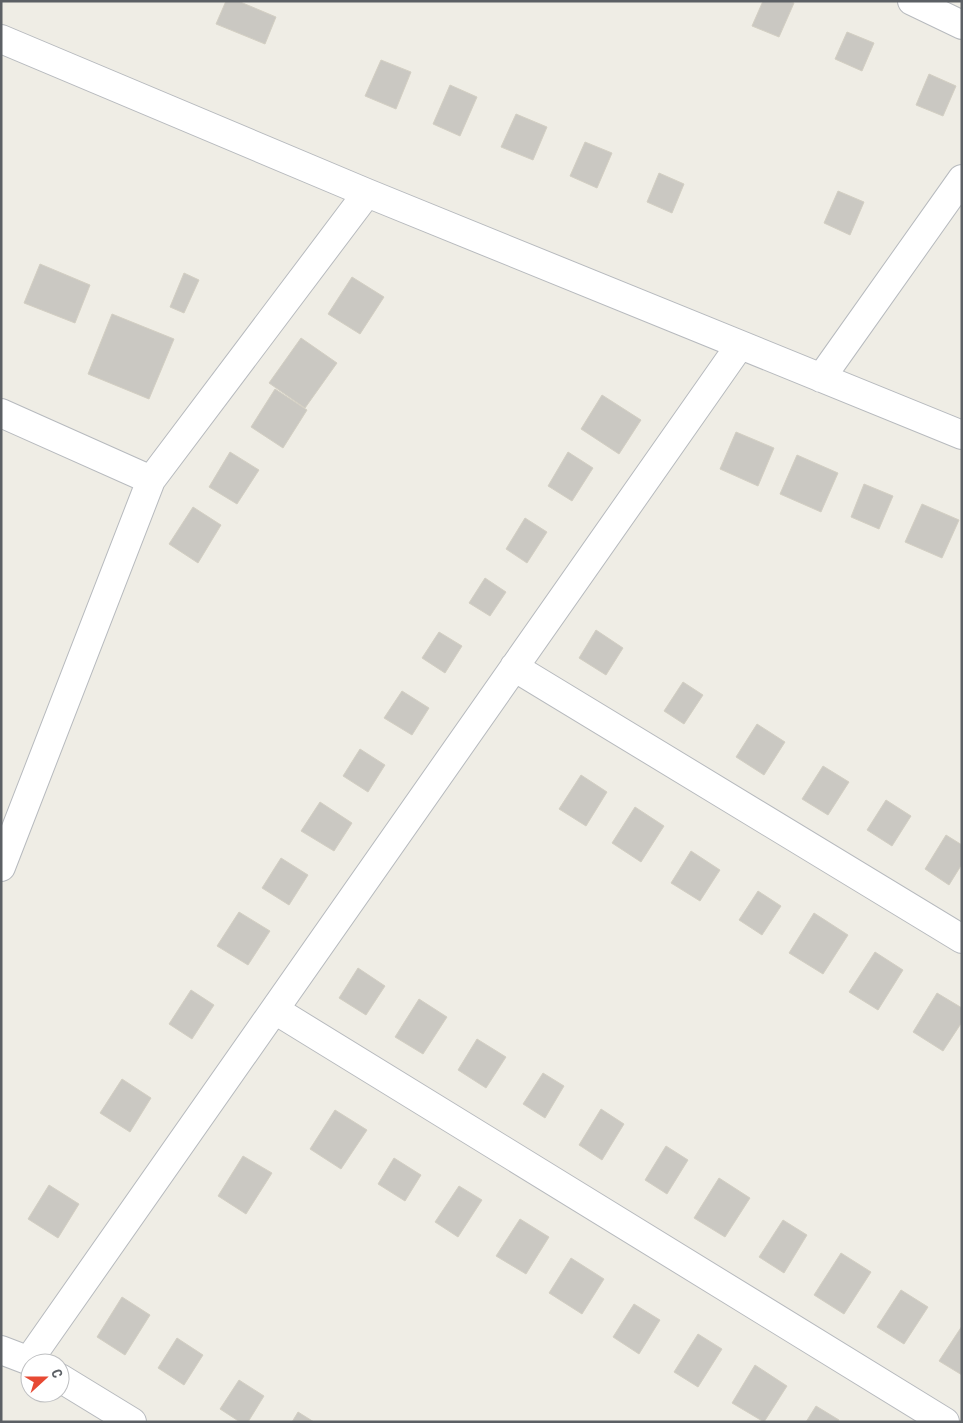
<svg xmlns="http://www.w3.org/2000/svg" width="963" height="1423" font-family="'Roboto Condensed',sans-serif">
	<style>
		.building { fill: #cac8c2; stroke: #d3cfc3 }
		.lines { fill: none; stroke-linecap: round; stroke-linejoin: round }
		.minor-casing { stroke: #b7babe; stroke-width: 30 }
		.minor { stroke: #fff; stroke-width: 28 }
	</style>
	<rect width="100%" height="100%" fill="#efede5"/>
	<path class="building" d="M226,1H238L276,17L265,44L216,24Z
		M763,1H789L794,3L779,37L752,26Z
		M847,32L874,43L862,71L835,59Z
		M381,60L411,72L396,109L365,96Z
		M929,74L956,86L943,116L916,105Z
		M450,85L477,97L460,136L433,124Z
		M516,114L547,127L533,160L501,147Z
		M585,142L612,153L597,188L570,176Z
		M659,173L684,184L672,213L647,202Z
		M838,191L864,202L850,235L824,223Z
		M40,264L90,285L75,323L24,303Z
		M184,273L199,280L184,313L170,307Z
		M352,277L384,297L360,334L328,314Z
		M112,314L174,339L149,399L88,374Z
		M301,338L337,363L305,408L269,383Z
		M275,389L307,410L283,448L251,427Z
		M602,395L641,420L619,454L581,429Z
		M736,432L774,448L758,486L720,469Z
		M230,452L259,470L237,504L209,487Z
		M568,452L593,468L572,501L548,486Z
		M797,455L838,473L821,512L780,494Z
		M864,484L893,496L879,529L851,517Z
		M922,504L959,520L942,558L905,542Z
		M193,507L221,525L198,563L169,544Z
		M525,518L547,532L527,563L506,549Z
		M485,578L506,592L490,616L469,603Z
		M596,630L623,648L606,675L579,658Z
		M439,632L462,646L445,673L422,658Z
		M683,682L703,695L684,724L664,711Z
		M402,691L429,708L412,735L384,718Z
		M757,724L785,742L764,775L736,757Z
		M360,749L385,765L368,792L343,776Z
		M823,766L849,782L828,815L802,799Z
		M581,775L607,792L586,826L559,809Z
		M886,800L911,816L892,846L867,830Z
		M320,802L352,823L334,851L301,831Z
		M635,807L664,826L641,862L612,843Z
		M946,835L962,845V864L949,885L925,869Z
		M691,851L720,870L700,901L671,883Z
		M281,858L308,875L289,905L262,888Z
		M758,891L781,906L762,935L739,920Z
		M239,912L270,931L248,965L217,946Z
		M814,913L848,935L823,974L789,953Z
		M875,952L903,970L878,1010L849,992Z
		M358,968L385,986L366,1015L339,998Z
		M191,990L214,1005L192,1039L169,1024Z
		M937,993L962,1008V1022L943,1051L913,1032Z
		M419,999L447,1017L423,1054L395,1037Z
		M477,1039L506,1057L486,1088L458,1070Z
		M543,1073L564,1086L545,1118L523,1104Z
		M122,1079L151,1098L130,1132L100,1113Z
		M601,1109L624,1124L602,1160L579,1145Z
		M335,1110L367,1130L341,1169L310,1149Z
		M666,1146L688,1160L667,1194L645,1180Z
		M243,1156L272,1173L246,1214L218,1196Z
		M394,1158L421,1175L405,1201L378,1184Z
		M719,1178L750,1198L725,1237L694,1218Z
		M49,1185L79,1204L58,1238L28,1219Z
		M459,1186L482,1200L458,1237L435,1222Z
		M520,1219L549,1237L526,1274L496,1256Z
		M783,1220L807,1235L784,1273L759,1257Z
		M841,1253L871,1272L844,1314L814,1295Z
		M571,1258L604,1279L582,1314L549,1293Z
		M901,1290L928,1307L904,1344L877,1327Z
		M122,1297L150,1315L125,1355L97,1337Z
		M634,1304L660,1320L639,1354L613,1337Z
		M962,1326V1375L939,1361Z
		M698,1334L722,1349L698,1387L674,1372Z
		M177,1338L203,1355L184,1385L158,1368Z
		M755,1365L787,1386L764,1422L732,1403Z
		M239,1380L264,1396L248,1422H240L220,1409Z
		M816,1406L839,1420L838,1422H806Z
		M298,1412L314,1422H292Z"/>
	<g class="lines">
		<defs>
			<path id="minor" d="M912,1L962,25
				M1,39L367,193L962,435
				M821,378L962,179
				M1,413L151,480
				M514,667L962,939
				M1,867L151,480L367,193
				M275,1010L945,1422
				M1,1350L35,1363
				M29,1360L740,345
				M60,1378L132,1422"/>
		</defs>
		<use href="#minor" class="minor-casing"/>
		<use href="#minor" class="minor"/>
	</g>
	<rect width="963" height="1423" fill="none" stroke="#5c6065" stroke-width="5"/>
	<g transform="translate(45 1378) rotate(69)"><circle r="24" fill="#ffffff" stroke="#bebfc1"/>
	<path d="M0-4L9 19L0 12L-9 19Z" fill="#e74933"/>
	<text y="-8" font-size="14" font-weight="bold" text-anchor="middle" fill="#5c6065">С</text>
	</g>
</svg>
